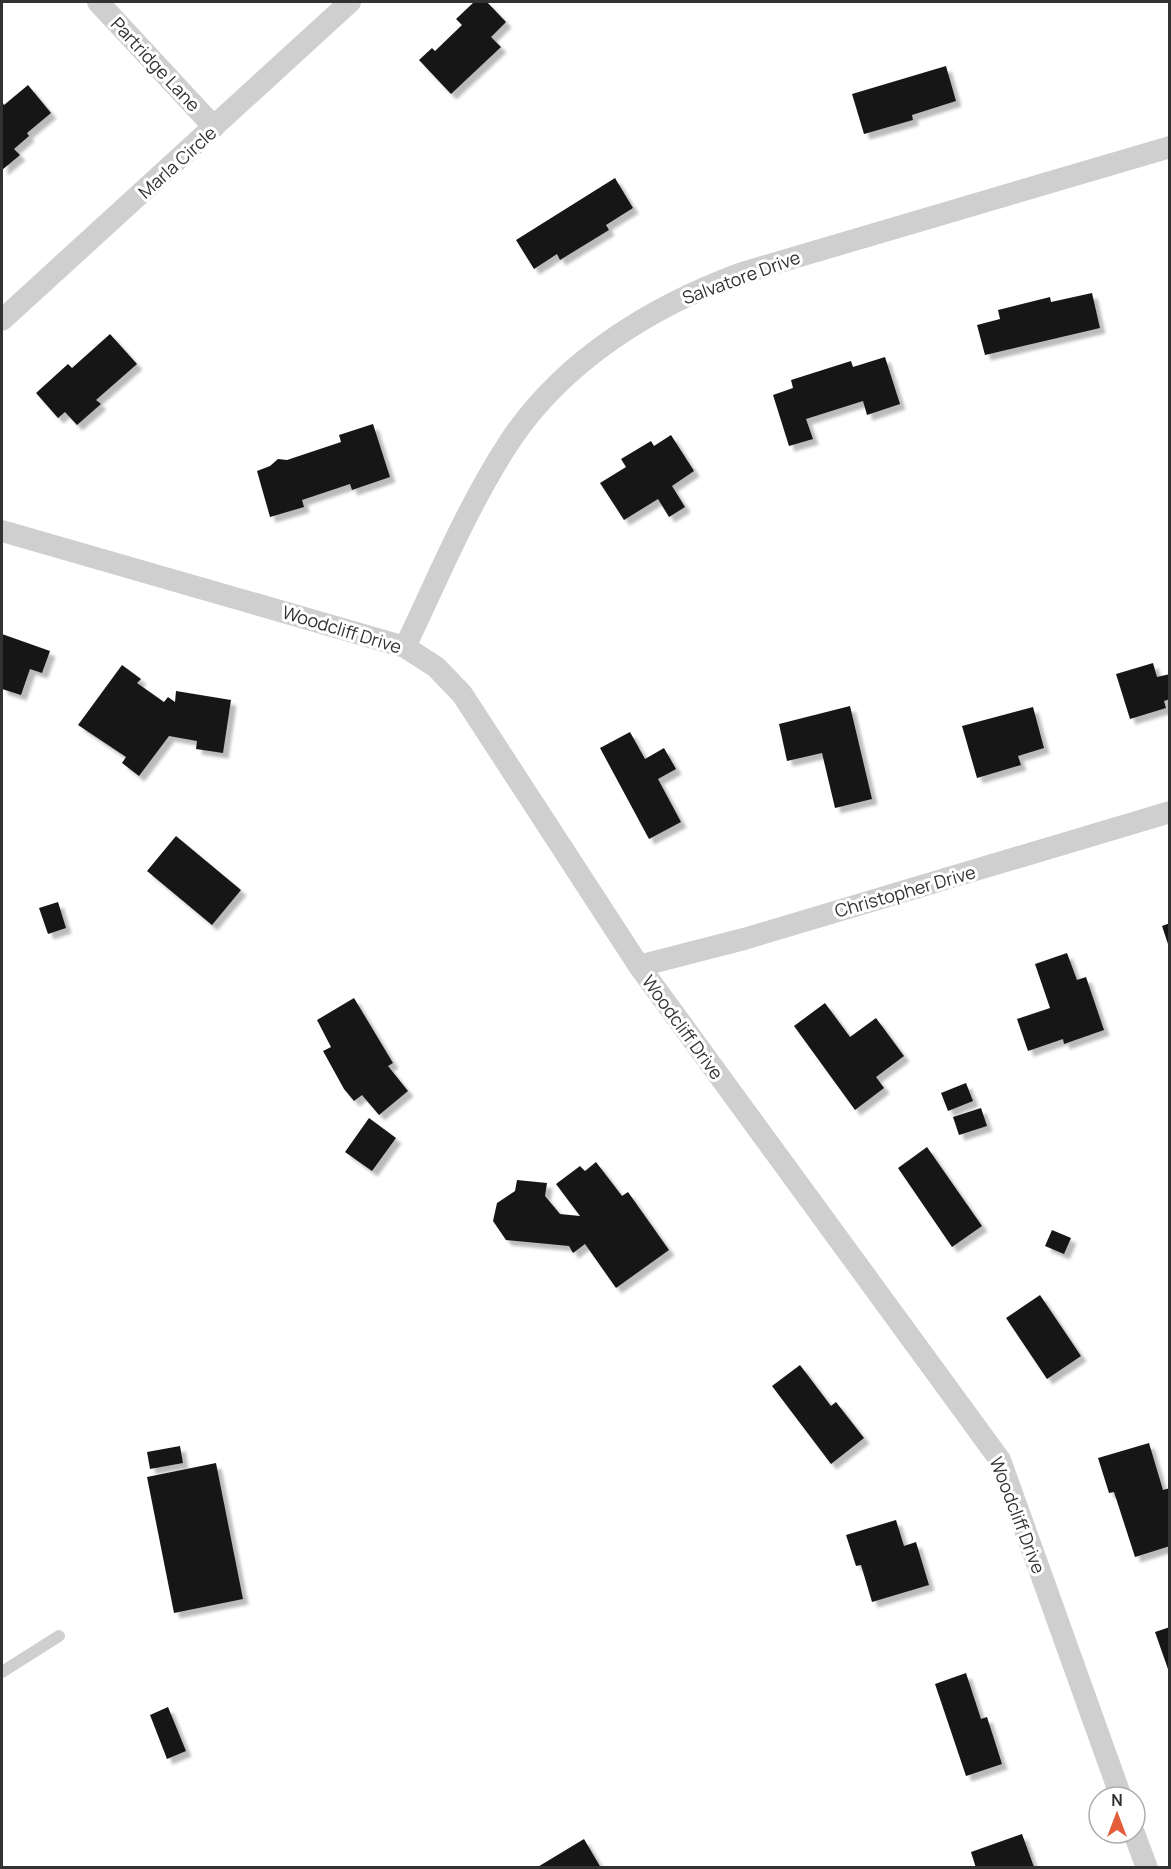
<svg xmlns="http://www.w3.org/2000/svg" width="1171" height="1869" font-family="Manrope,sans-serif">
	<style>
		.building { fill: #191919; filter: url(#shadow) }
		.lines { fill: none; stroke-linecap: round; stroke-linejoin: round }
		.service { stroke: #cfcfcf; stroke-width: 12 }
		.minor { stroke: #cfcfcf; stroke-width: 22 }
		.labels { text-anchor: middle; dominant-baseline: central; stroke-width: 6; stroke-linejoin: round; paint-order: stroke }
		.street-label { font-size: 18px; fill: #323232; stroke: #fff }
	</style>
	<defs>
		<filter id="shadow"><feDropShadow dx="5.5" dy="5.5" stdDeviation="1.5" flood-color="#0004"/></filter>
	</defs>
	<rect width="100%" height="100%" fill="#fff"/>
	<path class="building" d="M474,2H487L506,22L491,37L501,47L451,94L419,60L432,48L435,51L462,25L456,19Z
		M946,66L956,101L912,115L913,120L864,134L852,94Z
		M28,85L51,113L27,133L29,136L14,149L20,155L2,170V101L4,105Z
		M615,178L633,208L606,225L609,230L560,260L557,254L534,269L516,240Z
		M1092,293L1100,328L985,355L977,325L1000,319L998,310L1050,297L1051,302Z
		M110,334L137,364L96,400L101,404L77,425L65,412L58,418L36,393L68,364L72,368Z
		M885,357L900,404L867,415L863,401L806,419L813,439L789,446L773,395L793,388L791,380L851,361L853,367Z
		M373,424L390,477L352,490L350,484L302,500L304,507L270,517L257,471L270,466L278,459L287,460L341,442L339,435Z
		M671,435L694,471L672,486L685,507L669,517L658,499L624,520L600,483L626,467L621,459L651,441L654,446Z
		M2,634L50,651L42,673L30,669L21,695L2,689Z
		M1153,663L1157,677L1170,674V699L1164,701L1166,708L1130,719L1116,674Z
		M122,665L141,679L137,683L164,702L168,697L175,702L176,691L231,700L223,753L196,749L197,741L169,736L139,776L122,763L126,757L78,725Z
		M850,706L872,799L835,808L822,753L787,761L779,724Z
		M1033,707L1044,748L1018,756L1021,765L977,778L962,726Z
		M630,732L645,759L664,748L676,769L658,779L681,822L649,839L600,748Z
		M176,836L241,890L212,925L147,871Z
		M58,902L66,928L48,934L39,908Z
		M1170,923V947H1169L1162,926Z
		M1067,953L1077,980L1086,977L1104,1030L1064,1044L1063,1039L1028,1051L1017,1019L1050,1008L1035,964Z
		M354,998L393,1063L388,1066L408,1091L379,1115L362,1095L354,1101L344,1089L323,1051L331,1047L317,1020Z
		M825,1003L850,1037L876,1018L904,1056L876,1077L884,1088L855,1110L794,1026Z
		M966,1083L973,1101L948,1111L941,1093Z
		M981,1108L987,1126L959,1135L953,1117Z
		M369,1118L396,1138L372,1171L345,1152Z
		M927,1147L982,1226L952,1247L898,1168Z
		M596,1162L622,1196L628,1192L669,1250L616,1288L585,1244L573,1253L569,1246L506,1240L493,1221L497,1203L515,1191L517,1180L547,1183L545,1196L560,1214L580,1216L556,1184L580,1166L585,1171Z
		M1052,1230L1071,1238L1064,1254L1045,1246Z
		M1040,1295L1081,1356L1047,1379L1006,1318Z
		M800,1365L831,1406L836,1402L864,1438L831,1464L772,1386Z
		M1149,1443L1163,1490L1170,1488V1546L1135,1557L1114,1492L1109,1493L1098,1458Z
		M180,1446L183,1463L150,1469L147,1452Z
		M216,1463L243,1599L174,1613L147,1477Z
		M896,1520L904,1546L916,1542L929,1585L872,1602L861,1565L856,1566L846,1535Z
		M1170,1627V1672H1169L1155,1632Z
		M966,1673L981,1719L987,1717L1002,1764L966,1776L935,1684Z
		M168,1707L186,1751L167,1759L150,1715Z
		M1022,1834L1034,1867L976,1868L971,1852Z
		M584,1839L601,1868H536Z"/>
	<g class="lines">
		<path class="service" d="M2,1672L59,1636"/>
		<path class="minor" d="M98,2L214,127
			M2,320L350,2
			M2,531L405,647L436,667L462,694L639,966L1000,1460L1121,1797
			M405,647C438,578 468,505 510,441C564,360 652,306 742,273L1170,147
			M639,966L744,939L1170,812
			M1134,1833L1147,1868"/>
	</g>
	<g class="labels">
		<g class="street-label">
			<text transform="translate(156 64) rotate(47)">Partridge Lane</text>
			<text transform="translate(177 162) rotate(-42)">Marla Circle</text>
			<text transform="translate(741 277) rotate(-20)">Salvatore Drive</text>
			<text transform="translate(342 629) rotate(17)">Woodcliff Drive</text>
			<text transform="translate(905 891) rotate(-16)">Christopher Drive</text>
			<text transform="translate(683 1027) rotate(54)">Woodcliff Drive</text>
			<text transform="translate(1018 1515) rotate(69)">Woodcliff Drive</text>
		</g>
	</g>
	<rect width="1171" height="1869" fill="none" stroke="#323232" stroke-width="6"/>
	<g transform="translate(1117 1815)"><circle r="28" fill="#ffffff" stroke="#adadad" stroke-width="1.5"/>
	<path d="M0-4.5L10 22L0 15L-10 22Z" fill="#e45d3a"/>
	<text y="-9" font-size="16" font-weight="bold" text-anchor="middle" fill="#323232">N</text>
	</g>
</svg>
